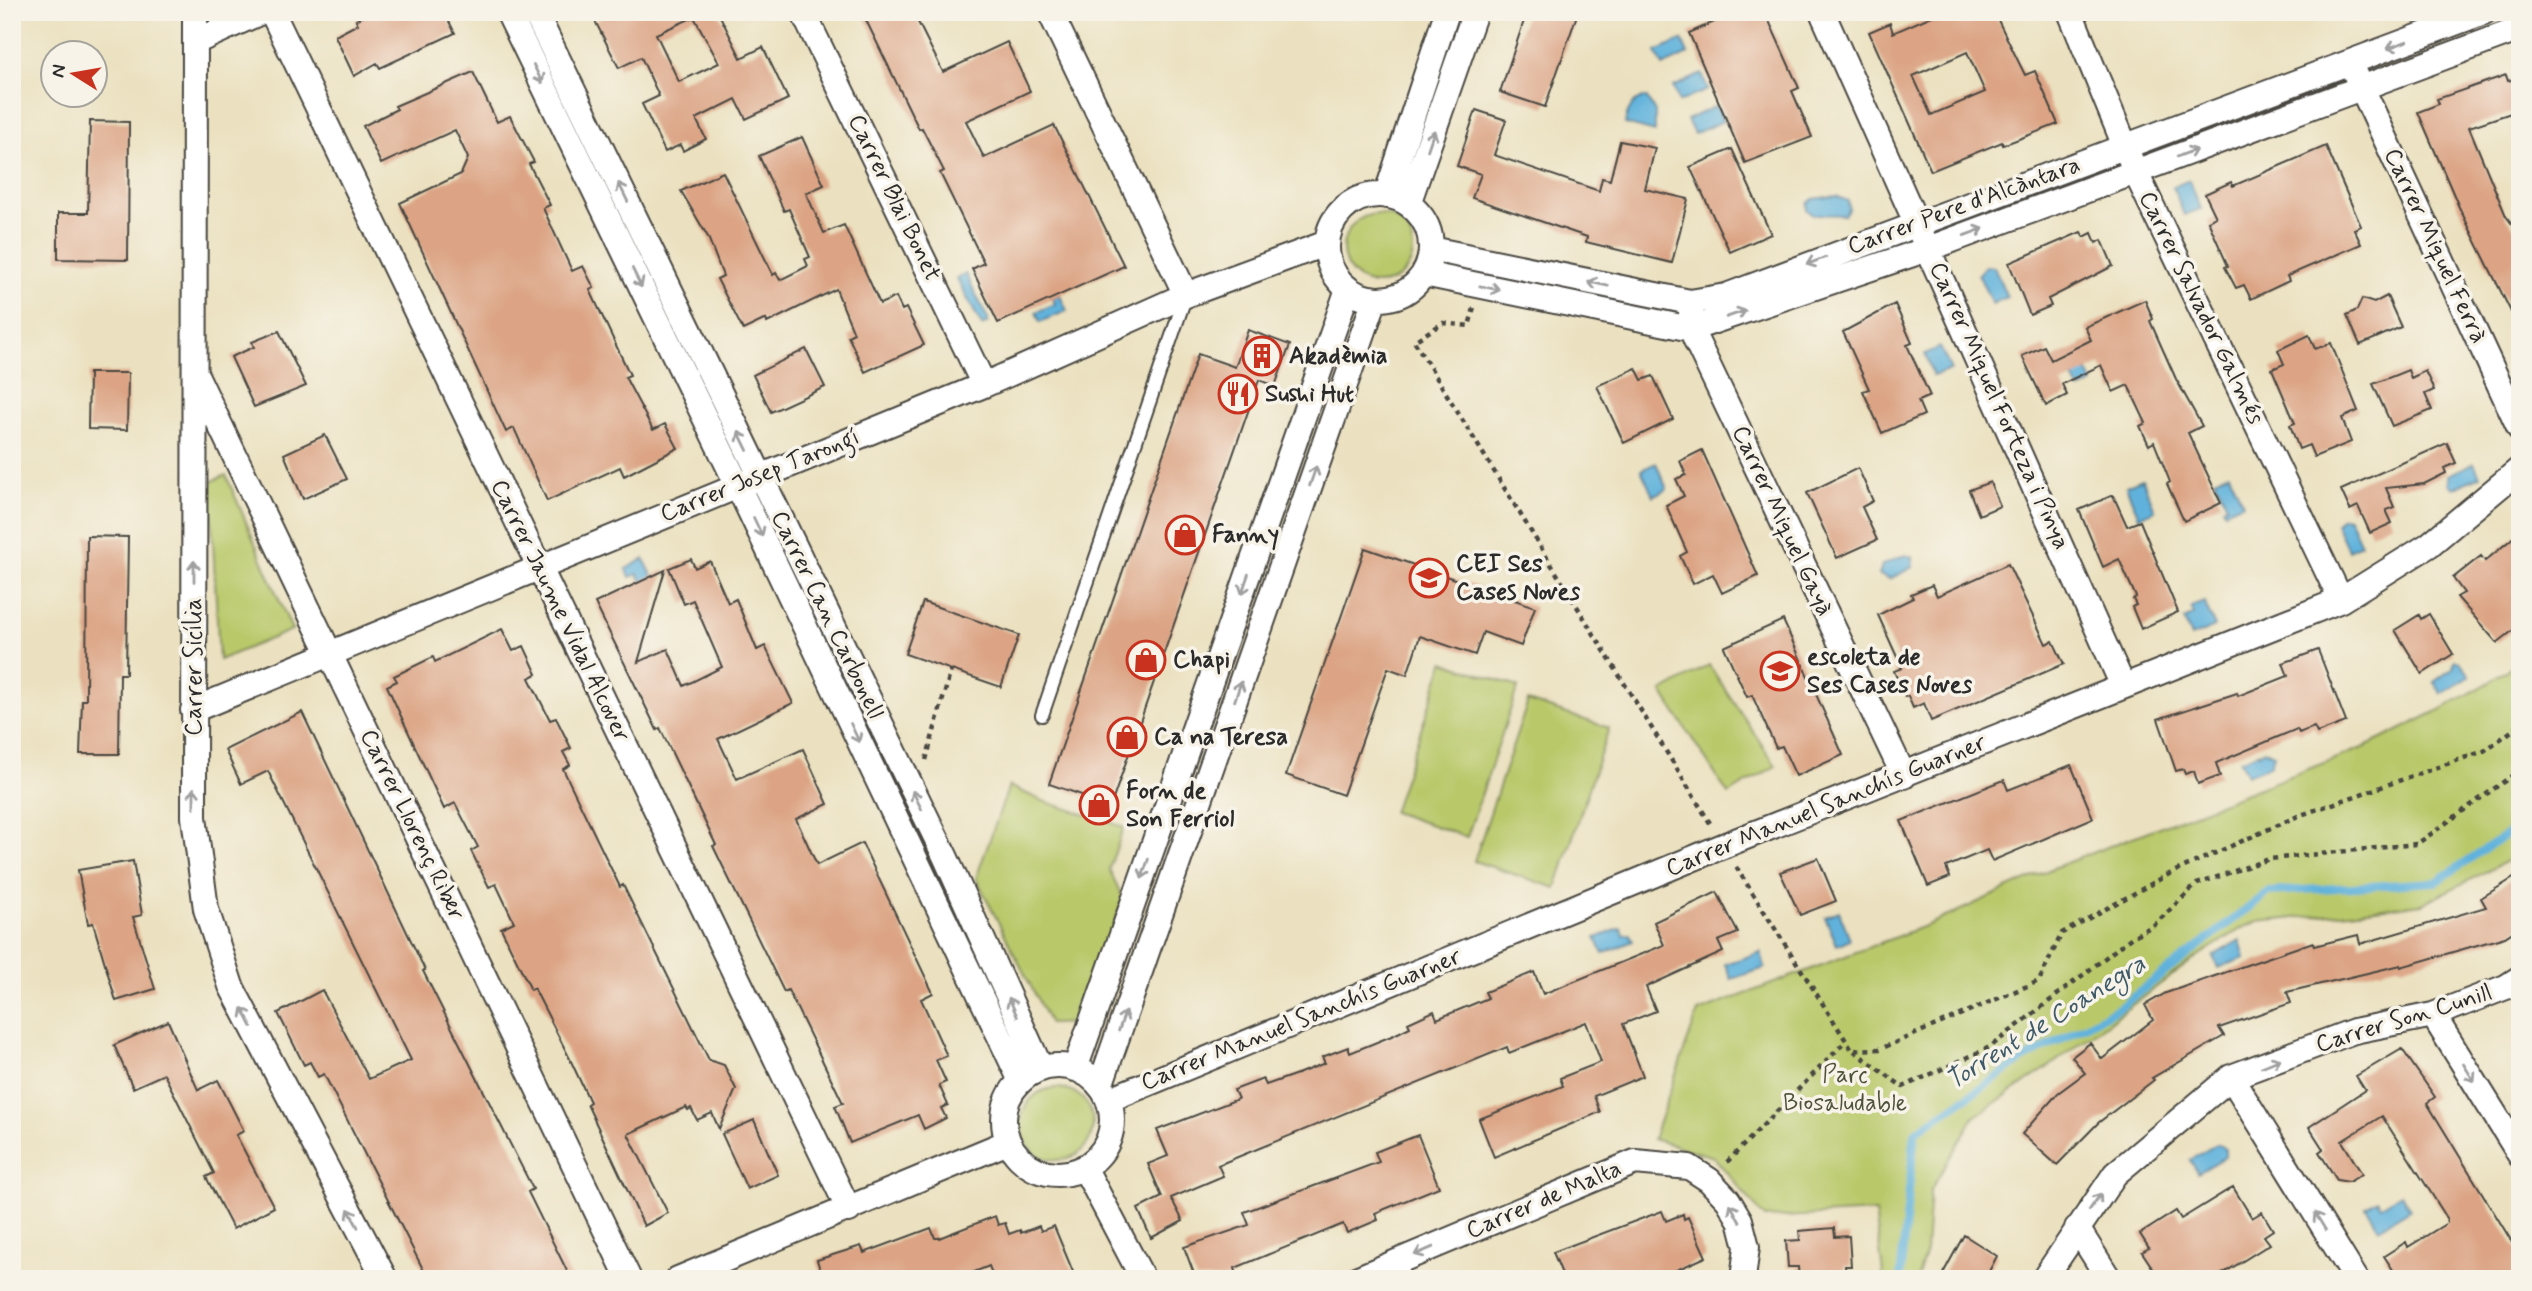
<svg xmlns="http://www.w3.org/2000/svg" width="2532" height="1291" font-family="Mynerve,sans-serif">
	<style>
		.green { fill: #b9c96b; stroke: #727a4b; stroke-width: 2 }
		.water { fill: #61b2dc; stroke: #466e84; stroke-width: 2 }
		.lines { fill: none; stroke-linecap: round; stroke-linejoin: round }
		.stream { stroke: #61b2dc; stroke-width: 8 }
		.building { fill: #dca485; fill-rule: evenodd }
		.service-casing { stroke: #484641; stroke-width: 16 }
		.minor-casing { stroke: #484641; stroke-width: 28 }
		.path { stroke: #484641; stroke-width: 4.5; stroke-dasharray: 5 5; stroke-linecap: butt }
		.service { stroke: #fff; stroke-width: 12 }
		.minor { stroke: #fff; stroke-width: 24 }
		.oneway { stroke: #a0a0a0 }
		.labels { text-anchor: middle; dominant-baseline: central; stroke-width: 7; stroke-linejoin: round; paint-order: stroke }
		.street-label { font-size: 24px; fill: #2b2b2b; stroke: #f7f3e8 }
		.poi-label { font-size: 24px; font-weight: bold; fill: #2b2b2b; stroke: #f7f3e8; text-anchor: start }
		.park-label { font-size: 24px; fill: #4e523b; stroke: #f7f3e8 }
		.water-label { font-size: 26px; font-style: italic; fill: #3e5a69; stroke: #f7f3e8 }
	</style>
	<rect width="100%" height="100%" fill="#f7f3e8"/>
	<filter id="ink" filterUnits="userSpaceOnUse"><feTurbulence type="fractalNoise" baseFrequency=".0143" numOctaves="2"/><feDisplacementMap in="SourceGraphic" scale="14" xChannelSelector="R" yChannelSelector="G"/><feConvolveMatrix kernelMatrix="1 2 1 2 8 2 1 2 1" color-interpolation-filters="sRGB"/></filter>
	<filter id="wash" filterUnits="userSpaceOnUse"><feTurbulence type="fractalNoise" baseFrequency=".00686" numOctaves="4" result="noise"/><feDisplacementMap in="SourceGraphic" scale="28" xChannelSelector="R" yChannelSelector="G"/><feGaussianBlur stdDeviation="1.57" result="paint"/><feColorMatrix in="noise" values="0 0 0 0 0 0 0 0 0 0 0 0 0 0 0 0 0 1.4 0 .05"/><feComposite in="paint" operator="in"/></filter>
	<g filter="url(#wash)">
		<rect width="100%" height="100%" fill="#ebe1c0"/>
		<path class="green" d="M1343 249a35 35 0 1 1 70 0a35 35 0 1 1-70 0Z
			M226,475L292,630L219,660L210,482Z
			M2520,660V850L2505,862L2422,904L2258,922L2244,927L2198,956L2050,1066L1974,1117L1930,1191L1926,1251L1917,1279H1881L1883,1273L1875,1212L1765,1218L1714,1157L1653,1139L1698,1012L1930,924L2053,868L2365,747L2436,712L2490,682Z
			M1444,662L1518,687L1467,837L1393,812Z
			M1709,665L1776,766L1728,794L1662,692Z
			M1528,701L1609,728L1556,888L1474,861Z
			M1009,786L1043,801L1124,827L1109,869L1123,898L1081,1023L1050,1024L976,878Z
			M1021 1124a36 36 0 1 1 72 0a36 36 0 1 1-72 0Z"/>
		<path class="water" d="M1682,40L1688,54L1663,66L1656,52Z
			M1702,74L1708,90L1679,102L1673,87Z
			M1647,98L1655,112V132L1625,124C1626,112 1634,97 1647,98Z
			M1716,106L1723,121L1694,134L1687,120Z
			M2189,180L2201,209L2184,215L2173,187Z
			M1836,196L1848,201L1849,208L1844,215L1813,214L1807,210V204L1813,199Z
			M1985,266L1994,267L2007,297L1992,304L1978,274Z
			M966,274L988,319V323L982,326L957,279Z
			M1060,295L1067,311L1040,322L1036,312L1055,304L1053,298Z
			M1940,347L1951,370L1933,376L1925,354Z
			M2080,354L2093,383L2079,390L2065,361Z
			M1656,463L1667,489L1653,496L1641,470Z
			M2474,463L2480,476L2454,488L2449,484L2448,475Z
			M2229,473L2243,503L2225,511L2223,507L2227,505L2215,479Z
			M2142,479L2155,510L2139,517L2126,486Z
			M2342,517L2349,518L2361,544L2348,550L2336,524Z
			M1905,555L1912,557L1913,567L1890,579L1879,575L1882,565Z
			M644,559L655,581L644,586L638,574L630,577L626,569Z
			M2204,602L2215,627L2191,637L2184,620L2194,615L2191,607Z
			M2455,660L2460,661L2470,676L2442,694L2434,682L2453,668Z
			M2265,750L2274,754L2271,765L2247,775L2240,760Z
			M1839,911L1850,939L1837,945L1825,917Z
			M1621,928L1624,935L1630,934L1633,941L1603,954L1596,938Z
			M2240,940L2245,958L2218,968L2213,956Z
			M1761,952L1765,968L1731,979L1725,964Z
			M2217,1144L2225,1148V1157L2198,1173L2190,1160Z
			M2401,1194L2410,1209L2379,1228L2366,1207L2377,1200L2381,1206Z"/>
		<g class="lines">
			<path class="stream" d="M1900,1279L1915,1132L2021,1061L2120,1007L2269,892L2436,882L2520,825"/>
		</g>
		<g id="blocks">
			<path class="building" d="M370,12H444L455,33L380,68L377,63L354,76L335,36L358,24L356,20Z
				M612,12H718L741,58L763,47L788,99L746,119L736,99L696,119L706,139L683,151L680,145L665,152L642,104L659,96L641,57L619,68L595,21ZM694,17L719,63L679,82L656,34Z
				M862,12H913L943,72L1007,42L1030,91L966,121L984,158L1054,125L1124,266L998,323L972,269L984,263L940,173L944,171L922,128L919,129Z
				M1527,12H1578L1545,107L1500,92Z
				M1737,12H1765L1799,88L1792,91L1812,137L1745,163L1689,33Z
				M1941,12H1994L2025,75L2035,71L2058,124L2003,145L2002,142L1931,171L1869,32L1890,23L1893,33ZM1967,52L1985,92L1931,115L1913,76Z
				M473,72L497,122L510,116L534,162L529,164L550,205L543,208L572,271L583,266L594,288L590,290L630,375L625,377L653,430L665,424L678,448L624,476L620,467L547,501L514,428L506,432L400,203L461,174L468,158L455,130L381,164L363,126L397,109L395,106Z
				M2506,75L2508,81L2520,77V110L2469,127L2506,216L2520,235V330L2459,207L2418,112L2439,104L2437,99Z
				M1476,110L1506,120L1494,155L1599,191L1602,178L1610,180L1620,141L1655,148L1645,189L1688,199L1672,263L1586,242L1587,237L1472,198L1481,174L1457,166Z
				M90,121L129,122L128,260L58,259V213H88Z
				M802,137L824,185L806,193L824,233L844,225L880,304L896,297L902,310L906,308L924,345L865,372L848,336L854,333L836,289L767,323L766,319L743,330L717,279L723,276L708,237L681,191L723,172L773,275L776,273L780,280L808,266L805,259L810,257L789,209L784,211L759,156Z
				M2326,146L2361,226L2354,229L2361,244L2287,276L2289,281L2251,299L2244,285L2236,288L2225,267L2228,266L2208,221L2216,217L2205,194L2231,182L2233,186Z
				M1732,149L1771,234L1730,252L1690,167Z
				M2081,232L2084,237L2092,233L2096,243L2102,240L2113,266L2048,299L2051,306L2030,315L2009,263Z
				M2387,296L2401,327L2360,345L2347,315L2357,310L2362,299L2374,303Z
				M2145,300L2153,319L2150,321L2176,379L2202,426L2188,433L2221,503L2184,521L2167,484L2170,482L2154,442L2149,445L2140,426L2146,423L2128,385L2113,392L2101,365L2062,384L2067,395L2046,406L2022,356L2044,346L2051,360L2091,340L2085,327Z
				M1895,304L1912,343L1907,345L1930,396L1918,401L1924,415L1882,433L1863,391L1869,389L1843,332Z
				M1248,330L1290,345L1275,386L1259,380L1111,805L1049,784L1198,354L1235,367Z
				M279,331L306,386L254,407L231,357L254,347L252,342Z
				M2309,335L2315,349L2331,343L2358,411L2342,418L2351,442L2314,457L2309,445L2299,449L2290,425L2295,423L2272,369L2284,364L2278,350Z
				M806,349L825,387L771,412L753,375Z
				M1636,368L1642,380L1653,376L1673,419L1624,443L1597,386Z
				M2408,370L2411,378L2425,371L2434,390L2425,394L2432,410L2392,426L2373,384Z
				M89,373H128L127,430L88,429Z
				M325,435L347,479L303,499L284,454Z
				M2447,443L2456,463L2444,468L2446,473L2424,484L2386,488L2394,507L2386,510L2392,523L2370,533L2358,506L2350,510L2341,490Z
				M1702,450L1758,576L1722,593L1713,574L1693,584L1680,556L1687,552L1666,505L1684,496L1676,479L1686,475L1680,461Z
				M1858,468L1873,501L1862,507L1877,540L1837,558L1807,493Z
				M1990,482L2000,506L1979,515L1969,490Z
				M2113,495L2127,526L2140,521L2178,612L2141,629L2132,607L2136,605L2133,599L2136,597L2119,559L2103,567L2079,510Z
				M2520,532V625L2497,643L2457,597L2464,593L2453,578L2481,556L2485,561Z
				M87,536L128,537L126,674H120L119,754H80L82,700H86Z
				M1365,548L1535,607L1521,646L1483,632L1475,655L1420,636L1407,675L1388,668L1343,795L1286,775Z
				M691,559L695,568L710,561L728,603L736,599L757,650L765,646L793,703L718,739L737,779L803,749L828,804L796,819L817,865L862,843L933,993L921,999L947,1056L936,1060L946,1082L939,1085L948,1105L941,1108L946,1118L924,1129L918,1115L850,1143L835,1106L843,1103L788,990L784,992L713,846L716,845L685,780L660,728L657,730L595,603L665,570L638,662L668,649L684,686L722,667L693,600L684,604L669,568Z
				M2008,564L2046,644L2053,641L2064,664L1931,721L1924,703L1913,708L1908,696L1905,697L1894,671L1902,668L1878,615L1913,598L1911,594L1932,585L1937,596Z
				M923,602L1019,635L1001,687L905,654Z
				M2429,614L2453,654L2422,674L2395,630L2419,615L2421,619Z
				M1783,620L1843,755L1796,776L1782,746L1776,748L1752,695L1747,697L1724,647Z
				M502,629L513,651L524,646L537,674L529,678L550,720L556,718L571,748L563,752L570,765L563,769L620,887L623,885L709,1060L724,1065L736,1089L719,1129L712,1113L697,1120L691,1108L688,1110L686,1107L628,1134L668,1213L644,1226L587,1104L590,1102L569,1057L534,988L531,990L501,928L514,922L496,884L489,887L471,851L478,847L455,803L444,809L387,686L397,681L394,676L433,657L435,662Z
				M2318,650L2346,722L2317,733L2314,727L2299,733L2297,729L2216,763L2220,776L2198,784L2194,771L2185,774L2183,769L2176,771L2158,719L2237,693L2238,696L2288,676L2283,663Z
				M302,712L425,970L423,971L533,1189L528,1192L571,1279H428L324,1074L318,1077L310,1062L304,1065L278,1013L322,990L369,1079L411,1060L268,771L241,784L225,750Z
				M2071,765L2093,818L1992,861L1987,850L1946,867L1950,877L1928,886L1901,821L2004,780L2008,790Z
				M1818,858L1836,901L1800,915L1780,872Z
				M133,861L142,915L133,917L155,989L116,1001L93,923L88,924L78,870Z
				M2520,874V927L2505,937L2401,967V965L2287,992L2291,1003L2219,1028L2224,1036L2152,1078L2154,1080L2098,1123L2057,1165L2022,1134L2058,1093L2085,1073L2072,1057L2090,1043L2102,1059L2153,1020L2145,1005L2166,993L2313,942L2314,946L2358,935L2360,944L2486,907L2481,898Z
				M1717,892L1738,933L1718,941L1723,952L1646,987L1656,1011L1623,1024L1643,1076L1594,1096L1600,1112L1494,1157L1479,1119L1563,1086L1560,1078L1601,1062L1586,1022L1509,1053L1507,1047L1218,1165L1223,1176L1171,1198L1183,1221L1151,1238L1138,1209L1162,1197L1148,1164L1168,1156L1157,1130L1238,1099L1234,1090L1263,1079L1266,1085L1300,1073L1325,1063L1322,1057L1348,1047L1350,1053L1394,1035L1410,1027L1408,1023L1434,1011L1437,1019L1488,998L1485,992L1534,972L1543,994L1664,945L1654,922Z
				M168,1021L198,1090L218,1080L244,1131L236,1135L274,1207L233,1229L206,1177L214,1173L164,1074L133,1088L114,1045Z
				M2402,1049L2435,1097L2427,1103L2520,1255V1279H2399L2384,1256L2406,1242L2408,1247L2447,1223V1218L2382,1116L2342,1141L2362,1174L2349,1182L2337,1180L2319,1152L2323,1149L2309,1127L2365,1090L2356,1076Z
				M754,1120L778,1175L747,1189L722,1134Z
				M1418,1135L1439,1187L1375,1213L1378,1220L1347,1233L1343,1224L1235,1268L1237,1275L1225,1279H1196L1184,1247L1249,1225L1244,1212L1379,1162L1375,1152Z
				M2233,1187L2252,1218L2262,1212L2273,1230L2264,1236L2270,1244L2214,1279H2160L2142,1252L2149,1248L2140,1234L2176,1211L2181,1219Z
				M1662,1211L1666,1221L1683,1214L1684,1219L1688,1217L1706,1257L1656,1279H1564L1553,1252Z
				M995,1216L998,1225L1005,1223L1009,1234L1020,1230L1021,1233L1039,1226L1041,1231L1054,1226L1076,1279H994L989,1266L957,1279H823L817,1260L861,1246L864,1253L931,1228L935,1238H939Z
				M1834,1228L1835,1237L1849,1236L1851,1266H1845L1846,1279H1799L1798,1267H1788L1786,1241L1800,1240L1799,1231Z
				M1964,1235L1997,1256L1985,1279H1940Z"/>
		</g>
	</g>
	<g filter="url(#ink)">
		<use href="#blocks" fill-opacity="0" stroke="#484641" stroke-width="2"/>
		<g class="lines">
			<defs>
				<path id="service" d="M1042,715L1186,295"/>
				<path id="minor" d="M195,12L194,817L206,909L231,986L385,1279
					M272,12L849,1210
					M508,12L737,484L1021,1081
					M535,12L945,856L1041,1069
					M803,12L984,385
					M1050,12L1186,295
					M1822,12L2123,686
					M2070,12L2136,173L2341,600
					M195,42L261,12
					M2355,73L2520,429
					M1327 247a52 52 0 1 1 104 0a52 52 0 1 1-104 0Z
					M1386,196L1447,12
					M1408,204L1475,12
					M1431,249L1690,302L1726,296L2484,12
					M1424,274L1691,329L1928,249L2520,29
					M1691,313L1695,338L1904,776
					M197,377L629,1279
					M193,710L984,385L1186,295L1327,243
					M2433,1015L2520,1155
					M1004 1120a54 54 0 1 1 108 0a54 54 0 1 1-108 0Z
					M1075,1069L1348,289
					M2231,1077L2356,1279
					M1100,1086L1375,299
					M1108,1100L1723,846L2341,600L2429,545L2520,469
					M1084,1167L1143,1279
					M2077,1228L2109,1279
					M678,1279L1008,1142
					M1356,1279L1635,1162L1689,1167L1709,1180L1728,1200L1740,1220L1747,1247L1743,1279
					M2044,1279L2115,1174L2231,1077L2354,1031L2433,1015L2506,987L2520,978"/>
			</defs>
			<use href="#service" class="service-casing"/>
			<use href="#minor" class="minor-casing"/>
			<path class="path" d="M1474,308L1469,326L1443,323L1414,341L1710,823
				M926,760L951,670
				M1736,867L1852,1050L1880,1049L2039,981L2062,933L2173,872L2298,816L2484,751L2520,725
				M1854,1051L1903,1087L1990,1047L2132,937L2154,925L2197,884L2269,859L2417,844L2520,770
				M1727,1162L1846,1041"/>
			<use href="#service" class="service"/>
			<use href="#minor" class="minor"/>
		</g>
		<defs><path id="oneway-shaft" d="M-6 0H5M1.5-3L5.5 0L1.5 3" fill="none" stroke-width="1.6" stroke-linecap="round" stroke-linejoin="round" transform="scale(1.75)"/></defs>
		<g class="oneway">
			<use href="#oneway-shaft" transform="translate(2397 45) rotate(159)"/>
			<use href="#oneway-shaft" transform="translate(538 74) rotate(64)"/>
			<use href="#oneway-shaft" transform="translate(1431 140) rotate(-71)"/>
			<use href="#oneway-shaft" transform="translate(2187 153) rotate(-21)"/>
			<use href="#oneway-shaft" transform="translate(623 192) rotate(-116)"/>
			<use href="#oneway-shaft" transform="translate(1974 232) rotate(-20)"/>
			<use href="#oneway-shaft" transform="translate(1816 261) rotate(159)"/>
			<use href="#oneway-shaft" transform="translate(637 278) rotate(64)"/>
			<use href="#oneway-shaft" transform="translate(1598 284) rotate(-168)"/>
			<use href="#oneway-shaft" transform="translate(1490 288) rotate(12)"/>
			<use href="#oneway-shaft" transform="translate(1736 314) rotate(-19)"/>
			<use href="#oneway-shaft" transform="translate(743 441) rotate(-116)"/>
			<use href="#oneway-shaft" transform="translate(1313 476) rotate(-71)"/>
			<use href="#oneway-shaft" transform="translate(758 527) rotate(65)"/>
			<use href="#oneway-shaft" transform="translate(194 571) rotate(-90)"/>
			<use href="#oneway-shaft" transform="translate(1245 584) rotate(109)"/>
			<use href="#oneway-shaft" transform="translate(1238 691) rotate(-71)"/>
			<use href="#oneway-shaft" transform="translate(855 733) rotate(65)"/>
			<use href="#oneway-shaft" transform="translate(194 798) rotate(-90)"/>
			<use href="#oneway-shaft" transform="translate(917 800) rotate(-116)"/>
			<use href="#oneway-shaft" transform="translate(1145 869) rotate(109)"/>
			<use href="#oneway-shaft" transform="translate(1013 1007) rotate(-114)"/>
			<use href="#oneway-shaft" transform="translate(247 1017) rotate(-117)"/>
			<use href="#oneway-shaft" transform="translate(1122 1021) rotate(-71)"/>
			<use href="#oneway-shaft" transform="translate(2271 1063) rotate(-22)"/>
			<use href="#oneway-shaft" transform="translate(2469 1073) rotate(58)"/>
			<use href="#oneway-shaft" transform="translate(2095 1202) rotate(-55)"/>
			<use href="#oneway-shaft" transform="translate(1735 1213) rotate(-118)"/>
			<use href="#oneway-shaft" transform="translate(353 1218) rotate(-118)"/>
			<use href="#oneway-shaft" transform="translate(2320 1221) rotate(-122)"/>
			<use href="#oneway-shaft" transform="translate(1424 1251) rotate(157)"/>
		</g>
	</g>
	<defs>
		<symbol id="building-ring" viewBox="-11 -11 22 22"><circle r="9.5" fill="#f7f3e8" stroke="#c8321e" stroke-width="1.5"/><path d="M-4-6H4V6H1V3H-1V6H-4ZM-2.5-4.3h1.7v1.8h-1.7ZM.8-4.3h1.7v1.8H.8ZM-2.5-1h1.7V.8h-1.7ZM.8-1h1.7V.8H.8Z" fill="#c8321e"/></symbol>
		<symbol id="restaurant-ring" viewBox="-11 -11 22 22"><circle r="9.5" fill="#f7f3e8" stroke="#c8321e" stroke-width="1.5"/><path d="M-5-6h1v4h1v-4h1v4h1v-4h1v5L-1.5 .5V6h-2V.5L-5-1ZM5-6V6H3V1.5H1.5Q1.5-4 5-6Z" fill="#c8321e"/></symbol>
		<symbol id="shop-ring" viewBox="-11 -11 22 22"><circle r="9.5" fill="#f7f3e8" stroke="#c8321e" stroke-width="1.5"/><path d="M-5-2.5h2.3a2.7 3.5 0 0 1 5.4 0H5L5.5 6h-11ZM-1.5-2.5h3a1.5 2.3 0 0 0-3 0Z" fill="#c8321e"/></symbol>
		<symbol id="school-ring" viewBox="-11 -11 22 22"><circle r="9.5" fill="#f7f3e8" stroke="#c8321e" stroke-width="1.5"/><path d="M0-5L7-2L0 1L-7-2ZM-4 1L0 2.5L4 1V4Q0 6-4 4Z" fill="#c8321e"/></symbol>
	</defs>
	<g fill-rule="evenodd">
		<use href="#building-ring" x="1240" y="334" width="44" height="44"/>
		<use href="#restaurant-ring" x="1216" y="372" width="44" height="44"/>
		<use href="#shop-ring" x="1163" y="513" width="44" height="44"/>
		<use href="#school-ring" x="1407" y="556" width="44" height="44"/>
		<use href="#shop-ring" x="1124" y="638" width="44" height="44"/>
		<use href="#school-ring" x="1758" y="649" width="44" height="44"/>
		<use href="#shop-ring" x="1105" y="715" width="44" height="44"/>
		<use href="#shop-ring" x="1077" y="783" width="44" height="44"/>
	</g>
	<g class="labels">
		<g class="street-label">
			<text transform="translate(894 198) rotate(64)">Carrer Blai Bonet</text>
			<text transform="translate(1964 206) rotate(-20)">Carrer Pere d'Alcàntara</text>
			<text transform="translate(2435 246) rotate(65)">Carrer Miquel Ferrà</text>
			<text transform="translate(2201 308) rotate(64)">Carrer Salvador Galmés</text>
			<text transform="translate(1999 406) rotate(66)">Carrer Miquel Forteza i Pinya</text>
			<text transform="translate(760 476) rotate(-22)">Carrer Josep Tarongí</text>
			<text transform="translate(1782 521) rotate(65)">Carrer Miquel Gayà</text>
			<text transform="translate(560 611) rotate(64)">Carrer Jaume Vidal Alcover</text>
			<text transform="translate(827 615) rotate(64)">Carrer Can Carbonell</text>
			<text transform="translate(194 667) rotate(-90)">Carrer Sicília</text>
			<text transform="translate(1826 806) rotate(-22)">Carrer Manuel Sanchís Guarner</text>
			<text transform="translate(412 825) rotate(64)">Carrer Llorenç Riber</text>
			<text transform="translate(2404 1019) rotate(-17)">Carrer Son Cunill</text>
			<text transform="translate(1301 1020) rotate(-22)">Carrer Manuel Sanchís Guarner</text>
			<text transform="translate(1544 1200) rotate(-23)">Carrer de Malta</text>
		</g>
		<g class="poi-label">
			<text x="1289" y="356">Akadèmia</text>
			<text x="1265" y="394">Sushi Hut</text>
			<text x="1212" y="535">Fanny</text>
			<text x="1456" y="564">CEI Ses<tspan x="1456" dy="28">Cases Noves</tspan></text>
			<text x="1807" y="657">escoleta de<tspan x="1807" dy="28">Ses Cases Noves</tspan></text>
			<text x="1173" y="660">Chapi</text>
			<text x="1154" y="737">Ca na Teresa</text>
			<text x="1126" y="791">Forn de<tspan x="1126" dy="28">Son Ferriol</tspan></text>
		</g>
		<g class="park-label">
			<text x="1845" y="1075">Parc<tspan x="1845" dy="28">Biosaludable</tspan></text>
		</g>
		<g class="water-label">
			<text transform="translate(2046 1023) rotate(-32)">Torrent de Coanegra</text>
		</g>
	</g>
	<rect width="2532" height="1291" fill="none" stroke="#f7f3e8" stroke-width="42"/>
	<g transform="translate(74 74) rotate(281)"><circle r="33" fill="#f7f3e8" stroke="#a5a39c" stroke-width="2"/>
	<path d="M0-5L12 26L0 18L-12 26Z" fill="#c8321e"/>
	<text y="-10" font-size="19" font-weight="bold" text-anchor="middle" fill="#2b2b2b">N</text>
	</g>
</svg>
